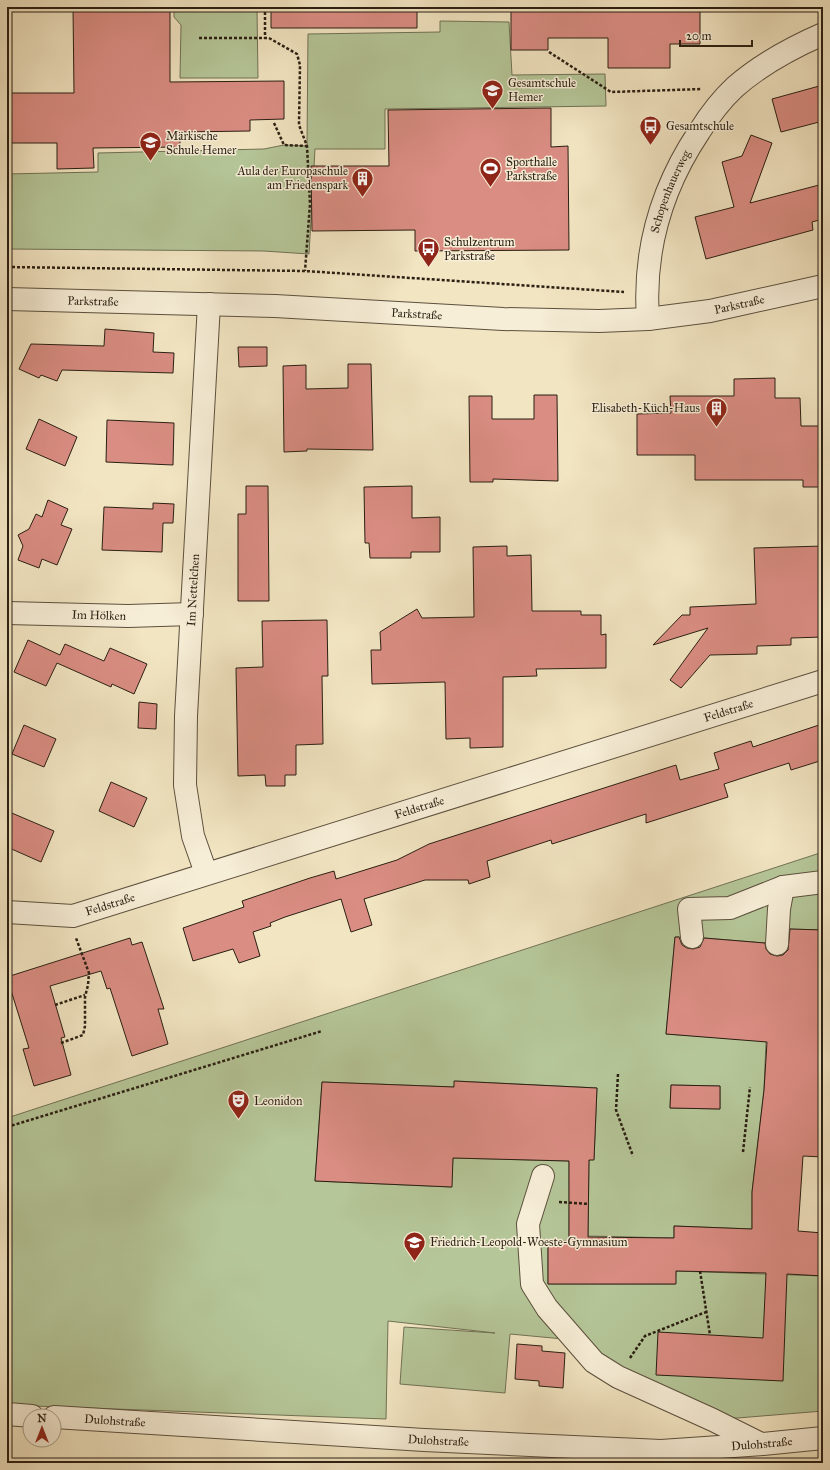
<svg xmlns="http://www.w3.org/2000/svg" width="830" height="1470" font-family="'IM FELL Great Primer',serif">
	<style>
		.green { fill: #b5c698; stroke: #707255; fill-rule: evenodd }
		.building { fill: #da8d83; stroke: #2a1f12 }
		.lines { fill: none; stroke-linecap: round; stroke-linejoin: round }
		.minor-casing { stroke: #5c503e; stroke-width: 24 }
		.path { stroke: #2a1f12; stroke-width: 2.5; stroke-dasharray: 3 2; stroke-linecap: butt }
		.minor { stroke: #f7eed7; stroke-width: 22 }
		.labels { text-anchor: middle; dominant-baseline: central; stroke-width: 3; stroke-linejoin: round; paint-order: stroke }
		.poi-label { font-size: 12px; fill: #2a1f12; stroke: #f7eed7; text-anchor: start }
		.street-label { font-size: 12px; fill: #2a1f12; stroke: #f7eed7 }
	</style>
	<rect width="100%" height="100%" fill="#f2e5c2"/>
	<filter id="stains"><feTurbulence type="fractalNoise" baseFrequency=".005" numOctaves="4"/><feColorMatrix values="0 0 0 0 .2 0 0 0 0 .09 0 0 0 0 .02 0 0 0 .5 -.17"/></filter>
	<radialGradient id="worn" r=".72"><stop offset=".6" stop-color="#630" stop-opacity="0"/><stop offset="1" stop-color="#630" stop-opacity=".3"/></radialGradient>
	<path class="green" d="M174,7H201L202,11L257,10L258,78H180L181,25L174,17Z
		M440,21L509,22L512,75L605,74L606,106L385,109V149H315L309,254L264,251L7,249V174L98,172V153L264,149L284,145L307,146L308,34L440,32Z
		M823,852V930L788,929L777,944L692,937H675L666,1034L766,1041L764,1090L752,1192V1229L674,1226V1238L588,1236L589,1160L594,1159L597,1088L455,1081L454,1087L322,1082L315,1181L451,1187L453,1158L569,1161V1241H548V1284H675L676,1271L823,1276V1411L713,1420L574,1340L510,1334L505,1393L400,1384L404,1327L495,1333L388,1321L386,1419L7,1405V1118ZM671,1085L720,1086V1109L670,1108Z"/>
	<path class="building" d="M73,7H170V82L284,81V119L250,120V131L180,132V147L93,148L94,168L57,169V143H7V93H74Z
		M271,7H417V28H271Z
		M511,7H700V44H670V68H608V38H548V50H511Z
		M823,85V121L781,132L772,99Z
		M551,108V147L568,146L569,250L415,251V230L312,231L311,166H389L388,110Z
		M751,135L772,143L750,203L823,184V219L812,222L813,230L706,259L695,217L734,207L722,162L742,156Z
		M105,329L154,333L153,352L174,353L173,373L62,370L57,381L41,375L39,378L19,369L31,344L104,346Z
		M238,347H267V366L239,367Z
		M348,364H371L373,450L307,449V451L284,452L283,366L306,365V389L348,388Z
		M775,378V398H800L801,426H823V487H803V480H695V455H637V414L671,413L670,396H734V379Z
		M534,395H557L558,481L493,479V482H470L469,396H492V419H534Z
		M39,419L77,437L65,466L26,449Z
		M107,420L174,423L173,465L106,462Z
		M246,486H268L269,601H238V514H246Z
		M412,486V518L440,517V552H411V558H370L369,543H365L364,487Z
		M48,500L68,509L61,525L72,529L57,565L42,559L39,568L18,560L23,546L18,535L29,529L36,514L42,517Z
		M153,503L174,504L173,523H163L162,552L102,550L104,507L153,509Z
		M507,546V556L531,555L532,611H581V615H601V635L606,634V668L536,669L537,676L503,677V747L470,748V738L446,739L445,682L372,684L371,650H381L380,632L417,609L422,618L474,617L473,547Z
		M823,546V637L791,638V645L757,646V654L710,655L681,688L670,680L708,628L653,645L682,615H690V607L756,604L754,548Z
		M327,620L328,676H322L323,744L296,745V775H285V786H266L265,775L238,776L236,668L263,667L262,621Z
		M28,640L60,655L65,644L104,661L110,648L147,664L134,694L112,684L111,687L57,663L46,686L14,672Z
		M139,702L157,704L156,729L138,728Z
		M24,725L56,739L44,767L12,754Z
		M819,725L823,738V760L791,770L789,763L724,784L728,797L646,823V814L552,844L551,840L487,861L490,877L469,884L468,880H425L364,899L372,925L351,932L341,899L285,917L270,923L271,926L253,932L260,956L239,963L233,949L193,961L183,928L244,907L242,901L310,878L334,871L336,879L397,860L429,844L676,765L680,780L719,769L714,753L751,741L753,747Z
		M111,782L147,798L134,827L99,811Z
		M7,811L54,831L41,862L7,847Z
		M790,929L823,930V1157L803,1156L798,1231L823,1233V1276L787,1274L783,1381L656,1375L658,1332L763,1338L766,1273L676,1271V1284H548V1241H569V1161L453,1158L452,1187L315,1181L322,1082L454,1087V1081L597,1088L594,1160H589L588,1237L674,1238V1226L752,1229V1192L764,1090L767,1042L666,1034L675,937H679L682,945L687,948L693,949L700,947L704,938L765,943L766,949L770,954L777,956L783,955L788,950Z
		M130,938L132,945L142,942L164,1009H158L168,1044L132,1056L110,988L107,989L101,971L50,986L65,1037L61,1038L71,1075L34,1086L23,1049L29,1048L9,984L12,983L10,976Z
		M671,1085L720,1086V1109L670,1108Z
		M517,1344L542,1346V1351L565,1353L563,1388L539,1386V1381L515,1379Z"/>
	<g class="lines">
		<defs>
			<g id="minor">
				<path id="s1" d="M7,299L275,306L503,319L599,321L648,319L710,311L823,286"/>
				<path id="s2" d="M648,319C643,250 661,189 699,132C709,116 721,100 735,87C761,64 791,48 823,34"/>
				<path id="s3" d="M7,613L128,616L192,614"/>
				<path id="s4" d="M206,873L193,836L185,785L186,716L209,304"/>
				<path id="s5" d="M7,912L73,916L823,681"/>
				<path d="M692,937L689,909L730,908L783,887L823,882"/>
				<path d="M777,944L779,909L783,887"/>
				<path d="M543,1176L528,1224L532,1284L547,1308L594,1362L618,1377L713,1420L761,1444"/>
				<path d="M7,1414L32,1416"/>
				<path id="s6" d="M54,1417L424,1440L661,1451L763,1444L823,1438"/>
			</g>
		</defs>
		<use href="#minor" class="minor-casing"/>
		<path class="path" d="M265,7V39
			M199,38H269L297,54L300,65L299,125L307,146L310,204L305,271
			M549,52L611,92L702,89
			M274,123L284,145L307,146
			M8,205V267
			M7,267L305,271L624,292
			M7,335L11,323
			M55,1005L85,995
			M61,1043L83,1035L85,1026V997L88,985L89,973L76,938
			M618,1074L616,1110L633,1156
			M7,1127L322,1031
			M743,1152L750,1087
			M559,1202L589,1204
			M700,1271L710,1335
			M630,1358L645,1336L706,1312"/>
		<use href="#minor" class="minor"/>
	</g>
	<defs>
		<symbol id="school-pin" viewBox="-11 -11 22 30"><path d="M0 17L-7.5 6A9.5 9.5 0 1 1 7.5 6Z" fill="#8f2418" stroke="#f7eed7"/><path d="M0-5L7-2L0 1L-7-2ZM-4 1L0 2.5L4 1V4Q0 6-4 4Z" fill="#fff"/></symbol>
		<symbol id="bus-pin" viewBox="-11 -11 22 30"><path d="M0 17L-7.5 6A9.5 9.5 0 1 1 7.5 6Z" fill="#8f2418" stroke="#f7eed7"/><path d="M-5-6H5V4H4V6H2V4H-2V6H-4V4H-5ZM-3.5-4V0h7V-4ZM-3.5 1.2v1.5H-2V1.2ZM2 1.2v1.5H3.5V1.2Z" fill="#fff"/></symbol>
		<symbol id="stadium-pin" viewBox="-11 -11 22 30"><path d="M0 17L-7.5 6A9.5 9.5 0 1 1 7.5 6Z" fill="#8f2418" stroke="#f7eed7"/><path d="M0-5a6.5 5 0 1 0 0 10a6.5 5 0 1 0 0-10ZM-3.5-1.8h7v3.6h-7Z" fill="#fff"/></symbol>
		<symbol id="building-pin" viewBox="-11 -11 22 30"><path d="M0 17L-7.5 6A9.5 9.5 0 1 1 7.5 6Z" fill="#8f2418" stroke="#f7eed7"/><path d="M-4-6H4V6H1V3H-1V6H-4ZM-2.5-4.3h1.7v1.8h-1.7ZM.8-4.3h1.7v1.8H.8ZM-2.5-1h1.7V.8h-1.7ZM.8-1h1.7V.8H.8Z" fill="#fff"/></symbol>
		<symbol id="theatre-pin" viewBox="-11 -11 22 30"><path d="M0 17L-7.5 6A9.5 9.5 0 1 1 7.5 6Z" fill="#8f2418" stroke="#f7eed7"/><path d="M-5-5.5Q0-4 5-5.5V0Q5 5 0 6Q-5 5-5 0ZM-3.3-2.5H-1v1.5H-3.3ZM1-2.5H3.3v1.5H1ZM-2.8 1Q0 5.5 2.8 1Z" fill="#fff"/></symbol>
	</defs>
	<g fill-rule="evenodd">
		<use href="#school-pin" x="480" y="78" width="25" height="34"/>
		<use href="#bus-pin" x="638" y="114" width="25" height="34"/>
		<use href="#school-pin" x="138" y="130" width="25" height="34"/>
		<use href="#stadium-pin" x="478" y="156" width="25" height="34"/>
		<use href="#building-pin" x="350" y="166" width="25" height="34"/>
		<use href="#bus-pin" x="416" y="236" width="25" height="34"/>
		<use href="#building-pin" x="704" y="396" width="25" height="34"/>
		<use href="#theatre-pin" x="226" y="1088" width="25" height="34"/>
		<use href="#school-pin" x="402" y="1230" width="25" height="34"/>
	</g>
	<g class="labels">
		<g class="poi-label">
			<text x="508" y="83">Gesamtschule<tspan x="508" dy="14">Hemer</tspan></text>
			<text x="666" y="126">Gesamtschule</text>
			<text x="166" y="136">Märkische<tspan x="166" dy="14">Schule Hemer</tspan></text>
			<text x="506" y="162">Sporthalle<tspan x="506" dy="14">Parkstraße</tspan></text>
			<text x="348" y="171" text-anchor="end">Aula der Europaschule<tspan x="348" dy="14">am Friedenspark</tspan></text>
			<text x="444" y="242">Schulzentrum<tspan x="444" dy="14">Parkstraße</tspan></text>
			<text x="700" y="408" text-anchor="end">Elisabeth-Küch-Haus</text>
			<text x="254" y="1101">Leonidon</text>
			<text x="430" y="1242">Friedrich-Leopold-Woeste-Gymnasium</text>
		</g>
		<g class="street-label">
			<text stroke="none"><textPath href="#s2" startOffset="131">Schopenhauerweg</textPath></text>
			<text stroke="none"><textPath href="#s1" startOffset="86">Parkstraße</textPath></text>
			<text stroke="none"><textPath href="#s1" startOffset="734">Parkstraße</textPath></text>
			<text stroke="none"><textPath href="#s1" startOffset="410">Parkstraße</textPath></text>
			<text stroke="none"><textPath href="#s4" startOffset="286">Im Nettelchen</textPath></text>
			<text stroke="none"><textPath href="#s3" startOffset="92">Im Hölken</textPath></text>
			<text stroke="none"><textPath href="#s5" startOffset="753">Feldstraße</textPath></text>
			<text stroke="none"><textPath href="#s5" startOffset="429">Feldstraße</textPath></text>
			<text stroke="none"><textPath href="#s5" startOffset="105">Feldstraße</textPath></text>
			<text stroke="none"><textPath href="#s6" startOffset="61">Dulohstraße</textPath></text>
			<text stroke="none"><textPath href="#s6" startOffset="385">Dulohstraße</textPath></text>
			<text stroke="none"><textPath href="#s6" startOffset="709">Dulohstraße</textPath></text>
		</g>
	</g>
	<rect width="830" height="1470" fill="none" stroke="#f2e5c2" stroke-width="24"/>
	<rect x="8" y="8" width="814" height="1454" fill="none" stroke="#2a1f12" stroke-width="2"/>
	<rect x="12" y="12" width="806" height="1446" fill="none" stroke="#2a1f12"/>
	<g transform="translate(42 1428)"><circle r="19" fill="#f7eed7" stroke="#a59b88"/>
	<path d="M0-3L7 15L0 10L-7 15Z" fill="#8f2418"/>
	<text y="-6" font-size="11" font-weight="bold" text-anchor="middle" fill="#2a1f12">N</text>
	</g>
	<path d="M680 40v6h72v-6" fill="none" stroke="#2a1f12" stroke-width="2"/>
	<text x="686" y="40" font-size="12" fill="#2a1f12" stroke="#f7eed7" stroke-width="3" paint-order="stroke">20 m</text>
	<rect width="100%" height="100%" filter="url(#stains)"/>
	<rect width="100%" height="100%" fill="url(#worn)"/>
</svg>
